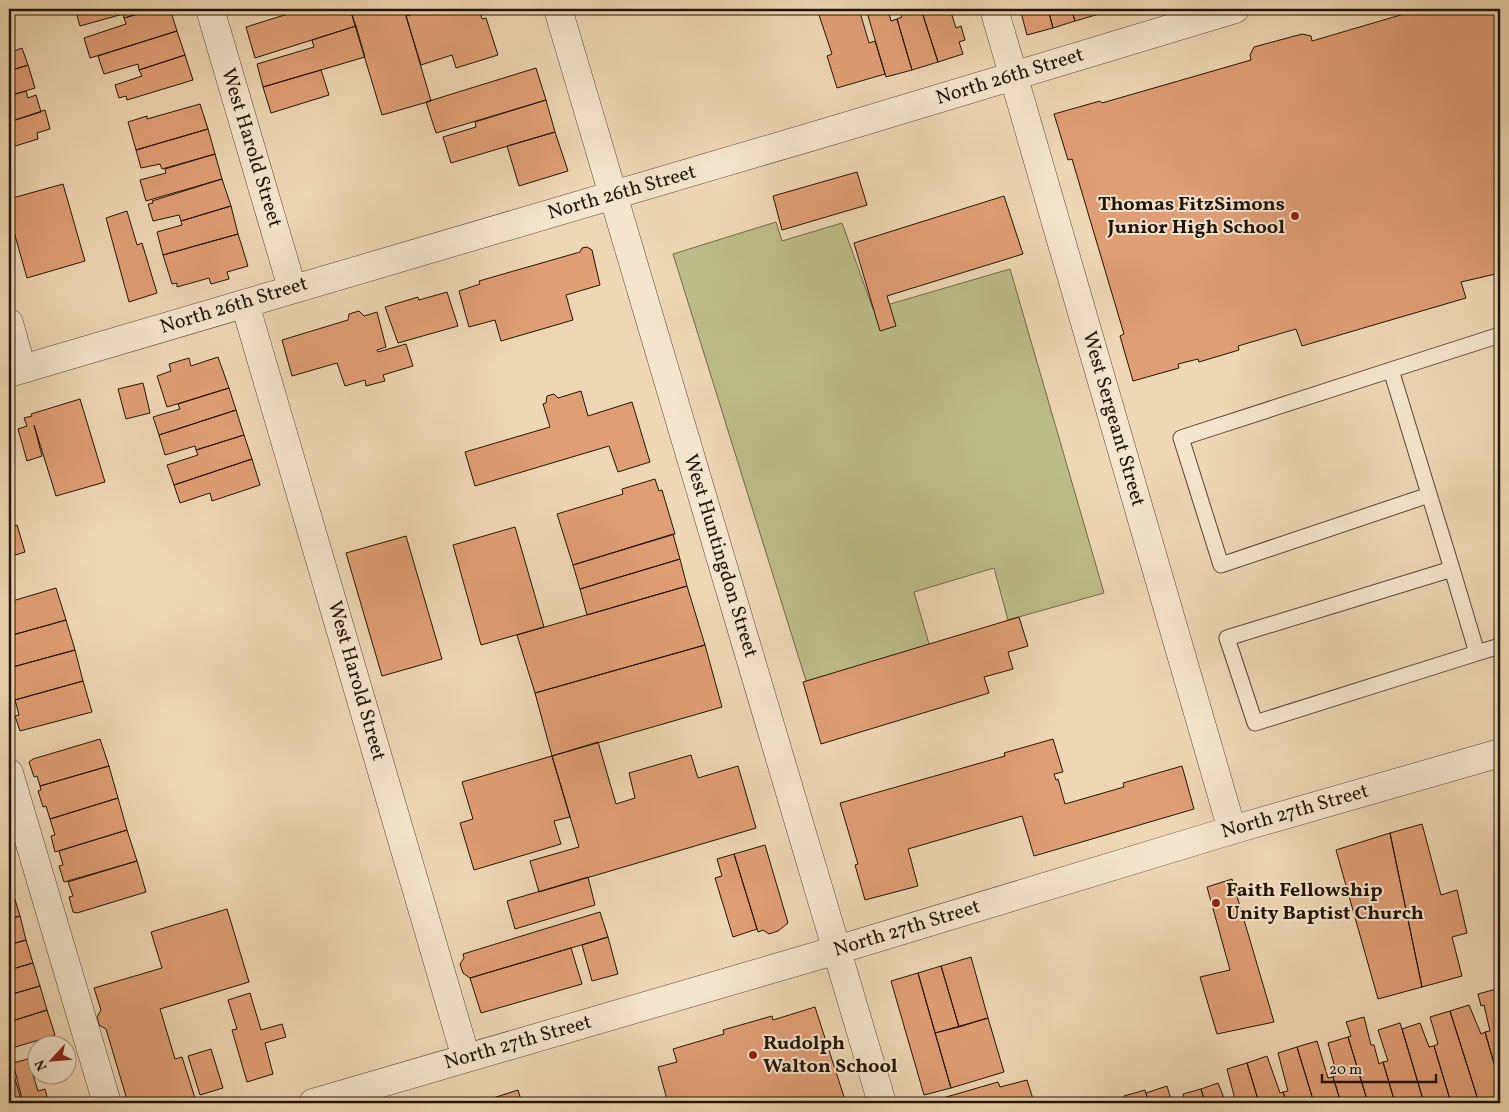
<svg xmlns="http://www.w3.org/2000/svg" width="1509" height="1112" font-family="Vollkorn,serif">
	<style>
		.green { fill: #bcbd8a; stroke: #706846 }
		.building { fill: #e09e76; stroke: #231303 }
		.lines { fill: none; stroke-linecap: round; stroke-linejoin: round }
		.lane-casing { stroke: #56442f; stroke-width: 17 }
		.street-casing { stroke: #56442f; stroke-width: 29 }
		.lane { stroke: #f4e5ce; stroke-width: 15 }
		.street { stroke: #f4e5ce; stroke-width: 28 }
		.poi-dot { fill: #8f2418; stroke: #f4e5ce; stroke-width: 2 }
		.labels { text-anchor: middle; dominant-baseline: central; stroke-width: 4; stroke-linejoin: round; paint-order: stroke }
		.street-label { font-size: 20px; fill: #231303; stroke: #f4e5ce }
		.poi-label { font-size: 20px; font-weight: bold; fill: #231303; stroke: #f4e5ce; text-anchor: start }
	</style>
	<rect width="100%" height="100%" fill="#eed7b4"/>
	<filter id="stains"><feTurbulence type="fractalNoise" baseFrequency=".004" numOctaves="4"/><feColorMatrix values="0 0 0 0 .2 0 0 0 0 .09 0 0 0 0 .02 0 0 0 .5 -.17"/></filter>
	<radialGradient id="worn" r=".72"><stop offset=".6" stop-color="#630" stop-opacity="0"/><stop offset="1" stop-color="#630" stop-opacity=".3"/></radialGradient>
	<path class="green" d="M776,222L782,241L842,223L873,309L1010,269L1104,593L1008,620L994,568L914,592L930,647L807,684L673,254Z"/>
	<path class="building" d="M75,9H155L124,18L123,14L80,26Z
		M155,9H170L177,31L90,58L84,38L126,24L124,18Z
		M304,9H350L356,26L255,58L246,27Z
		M350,9H404L431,101L382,115Z
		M433,9H479L482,19L486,18L498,55L456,68L452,55L421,65L406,16Z
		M817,9H859L869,43L875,41L885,74L837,88L827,56L832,54Z
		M866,9H888L891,21L897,19L912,70L886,77Z
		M899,9H921L938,62L912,70L897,19L902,17Z
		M921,9H950L956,28L961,26L965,40L959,42L963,54L938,62Z
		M1020,9H1048L1053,28L1027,35Z
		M1048,9H1071L1075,21L1053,28Z
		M1071,9H1097L1099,14L1075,21Z
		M1097,9H1118L1099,14Z
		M1421,9H1500V273L1461,282L1466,298L1302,346L1296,329L1238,346L1239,350L1199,362L1198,359L1178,364L1179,368L1133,381L1120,336L1124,334L1072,159L1068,160L1054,114L1100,101L1102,103L1251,60L1250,55L1254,47L1302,34L1311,36L1312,41Z
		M356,26L365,57L263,87L257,64L314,47L312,40Z
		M177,31L185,55L139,70L138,64L104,74L98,56Z
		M12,45L14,51L22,48L28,65L9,71V46Z
		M185,55L193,80L127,100L126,96L119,98L115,85L142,76L139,70Z
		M28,65L35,88L9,96V71Z
		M536,68L546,100L436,133L426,102Z
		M321,70L329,95L271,113L263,87Z
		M26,91L28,98L36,95L41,112L9,122V96Z
		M546,100L555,132L451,163L443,137L476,127L475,122Z
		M200,104L208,129L136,150L128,122L147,116V119Z
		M45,110L50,129L37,133L38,139L9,148V122Z
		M208,129L215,154L162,169L160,164L141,168L136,150Z
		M555,132L568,171L519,186L507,146Z
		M215,154L222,179L146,201L140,180L166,173L165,169Z
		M857,172L867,205L782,230L773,196Z
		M222,179L231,206L181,221L179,215L153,221L148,204L153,203L152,201Z
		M63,184L85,261L27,278L9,214V199Z
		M1004,196L1023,254L887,296L896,326L880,331L854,243Z
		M231,206L238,234L163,255L157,232L182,225L181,221Z
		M127,211L137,245L142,243L157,293L129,302L106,218Z
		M238,234L248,266L227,272L229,279L211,284L209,278L177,287V283L172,284L163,255Z
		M587,247L592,250L600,285L566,295L573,320L501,341L495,320L469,327L459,291L480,284L479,281L580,252L582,248Z
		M447,292L458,326L398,343L385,307L418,297L419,300Z
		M359,311L364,316L377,312L386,347L377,350L378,352L406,344L413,366L383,375L385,381L366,386L365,380L345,386L337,363L292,376L282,340L348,320L349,314Z
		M218,357L229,388L167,407L157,376L171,371L169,364L189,358L191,366Z
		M143,383L150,413L126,419L118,389Z
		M229,388L236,410L159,435L153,417L180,409L178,404Z
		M581,391L588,416L632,402L650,462L618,472L609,446L475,486L465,452L550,427L543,404L546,403L547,396L554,394L558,398Z
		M80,399L105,482L56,496L34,425L42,456L27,461L18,429L27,426L24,418L32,416L31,414Z
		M236,410L244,435L196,450L195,446L165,455L159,435Z
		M244,435L252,459L174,485L167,465L198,455L196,450Z
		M252,459L260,485L212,501L210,493L180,503L174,485Z
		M655,479L659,491L662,490L675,534L573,565L557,514L623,494L622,489Z
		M17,525L25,552L9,557V528Z
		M515,527L544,627L481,645L453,545Z
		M673,534L680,559L580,589L573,565Z
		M406,536L442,659L382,676L346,553Z
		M680,559L687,586L587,615L580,589Z
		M687,586L705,645L535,693L517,635Z
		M56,588L66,620L9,636V602Z
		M1019,617L1028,646L1008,652L1013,669L984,677L989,693L821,744L803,682Z
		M66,620L75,650L9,668V636Z
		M705,645L722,707L552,756L535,693Z
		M75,650L83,681L11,701L9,668Z
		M83,681L92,712L20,731L15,716L19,715L15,700Z
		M100,739L109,766L40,786L37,776L34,777L29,762L33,759Z
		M1053,739L1063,772L1054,774L1056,780L1058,779L1065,804L1124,787L1123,783L1182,766L1194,809L1034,856L1022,816L908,849L918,886L865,900L855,865L858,864L840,803L1005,756L1004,753Z
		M598,742L616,804L635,798L629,773L691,755L698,778L738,766L756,828L539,892L530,861L579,847L552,756Z
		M552,756L570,817L554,821L561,844L474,870L460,823L473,819L462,782Z
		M109,766L118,798L50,819L46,806L43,807L38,791L41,790L40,786Z
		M118,798L127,830L55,852L51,836L55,835L50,819Z
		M1422,824L1441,895L1457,890L1467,933L1452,937L1462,976L1422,987L1390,833Z
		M127,830L137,861L64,882L59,866L63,865L59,851Z
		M1390,833L1422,987L1378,999L1336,850Z
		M765,845L788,923L778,931L769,934L763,930L758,932L734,854Z
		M734,854L757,929L733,937L715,878L722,876L717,859Z
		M137,861L146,892L77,913L73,912L69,897L73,896L68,882Z
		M588,877L595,905L515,929L507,901Z
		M9,879L13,893L9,894Z
		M1232,879L1274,1022L1217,1034L1200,977L1230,970L1207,887Z
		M13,893L20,916L9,919V894Z
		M227,909L249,982L160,1009L175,1059L182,1057L195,1098L179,1103H128L106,1029L99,1025L97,1017L101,1010L94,988L162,968L151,932Z
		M600,912L608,937L470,978L463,973L460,964L464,958L463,954Z
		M20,916L26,940L9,945V919Z
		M608,937L618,974L592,981L582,945Z
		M26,940L33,963L9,970V945Z
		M571,948L582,984L481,1013L470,978Z
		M971,957L988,1018L959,1027L941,966Z
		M33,963L40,986L9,995V970Z
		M941,966L959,1027L935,1033L918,973Z
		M918,973L951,1088L924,1095L891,981Z
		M40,986L47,1010L9,1022V995Z
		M1500,988V1084L1485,1032L1490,1031L1484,1005L1481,1006L1478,994Z
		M250,993L261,1030L282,1024L286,1037L265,1043L273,1074L247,1082L232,1030L237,1029L228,1000Z
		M1469,1005L1481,1034L1485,1032L1500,1084V1097L1479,1103L1450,1011Z
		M815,1007L846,1103H668L658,1067L677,1062L673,1049L724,1034L723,1030L772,1016L773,1020Z
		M47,1010L55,1035L9,1049V1022Z
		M1450,1011L1479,1103H1451L1434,1046L1438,1044L1430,1017Z
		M1364,1017L1371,1045H1374L1379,1064L1383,1062L1395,1103H1368L1348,1037L1351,1036L1346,1022Z
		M988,1018L1004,1072L951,1088L935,1033Z
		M1400,1023L1402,1029L1424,1103H1395L1383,1062L1388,1061L1378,1030Z
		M1420,1023L1429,1047L1434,1046L1451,1103H1424L1402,1029Z
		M1348,1037L1368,1103H1341L1333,1077L1337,1075L1328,1043Z
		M1317,1041L1328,1078L1333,1077L1341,1103H1314L1297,1047Z
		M1297,1047L1314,1103H1287L1283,1092L1288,1091L1278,1053Z
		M211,1049L223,1088L200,1095L188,1056Z
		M1267,1056L1280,1093L1283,1092L1287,1103H1259L1247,1063Z
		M28,1059L38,1091L45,1089L49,1103H23L13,1063Z
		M1247,1063L1259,1103H1236L1227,1069Z
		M11,1065L22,1103H9V1066Z
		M1027,1080L1033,1099L1018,1103L929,1102L998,1082L1000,1087Z
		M1218,1083L1226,1103H1205L1201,1089Z
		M1167,1086L1172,1103H1149L1146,1093Z
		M1201,1089L1205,1103H1183L1185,1101L1183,1094Z
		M518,1090L522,1103H488L487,1100Z
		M1145,1090L1149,1103H1126L1124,1096Z
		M1033,1099L1034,1103H1018Z"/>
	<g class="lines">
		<defs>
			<path id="lane" d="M1391,370L1181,438L1221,565L1429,495
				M1452,569L1391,370L1500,335
				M1477,653L1452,569L1227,638L1255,723L1477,653L1500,646"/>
			<path id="street" d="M210,9L292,288
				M558,9L882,1103
				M994,9L1232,830
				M245,304L466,1058
				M9,323L22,369
				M9,373L841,128L1235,9
				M9,773L107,1103
				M313,1103L837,950L1232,830L1500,753"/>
		</defs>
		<use href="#lane" class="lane-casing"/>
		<use href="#street" class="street-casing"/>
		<use href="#lane" class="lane"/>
		<use href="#street" class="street"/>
	</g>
	<g class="poi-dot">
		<circle cx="1295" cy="216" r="5"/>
		<circle cx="1216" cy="903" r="5"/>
		<circle cx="753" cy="1055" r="5"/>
	</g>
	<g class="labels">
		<g class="street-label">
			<text transform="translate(1010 77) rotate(-17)">North 26th Street</text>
			<text transform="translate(251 148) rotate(73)">West Harold Street</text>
			<text transform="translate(622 193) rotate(-16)">North 26th Street</text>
			<text transform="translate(234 306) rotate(-17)">North 26th Street</text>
			<text transform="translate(1113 419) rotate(74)">West Sergeant Street</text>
			<text transform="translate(720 556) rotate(73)">West Huntingdon Street</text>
			<text transform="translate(356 681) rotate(74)">West Harold Street</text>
			<text transform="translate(1295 812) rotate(-16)">North 27th Street</text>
			<text transform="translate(907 929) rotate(-17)">North 27th Street</text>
			<text transform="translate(518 1043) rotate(-16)">North 27th Street</text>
		</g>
		<g class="poi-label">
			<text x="1285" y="205" text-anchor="end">Thomas FitzSimons<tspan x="1285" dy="23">Junior High School</tspan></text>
			<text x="1226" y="891">Faith Fellowship<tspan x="1226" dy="23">Unity Baptist Church</tspan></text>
			<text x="763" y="1044">Rudolph<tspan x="763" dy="23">Walton School</tspan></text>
		</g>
	</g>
	<rect width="1509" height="1112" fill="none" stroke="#eed7b4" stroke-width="30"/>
	<rect x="10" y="10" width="1489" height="1092" fill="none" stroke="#231303" stroke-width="2.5"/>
	<rect x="15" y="15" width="1479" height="1082" fill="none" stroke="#231303"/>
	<g transform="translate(52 1060) rotate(244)"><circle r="24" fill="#f4e5ce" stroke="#a0917d"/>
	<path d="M0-4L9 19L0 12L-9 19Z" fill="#8f2418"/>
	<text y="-8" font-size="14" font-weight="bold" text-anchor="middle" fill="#231303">N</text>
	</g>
	<path d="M1322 1074v8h114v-8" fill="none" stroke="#231303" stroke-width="2.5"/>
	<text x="1329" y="1074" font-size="15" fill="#231303" stroke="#f4e5ce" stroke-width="4" paint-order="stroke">20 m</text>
	<rect width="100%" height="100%" filter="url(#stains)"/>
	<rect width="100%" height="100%" fill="url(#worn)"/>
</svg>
